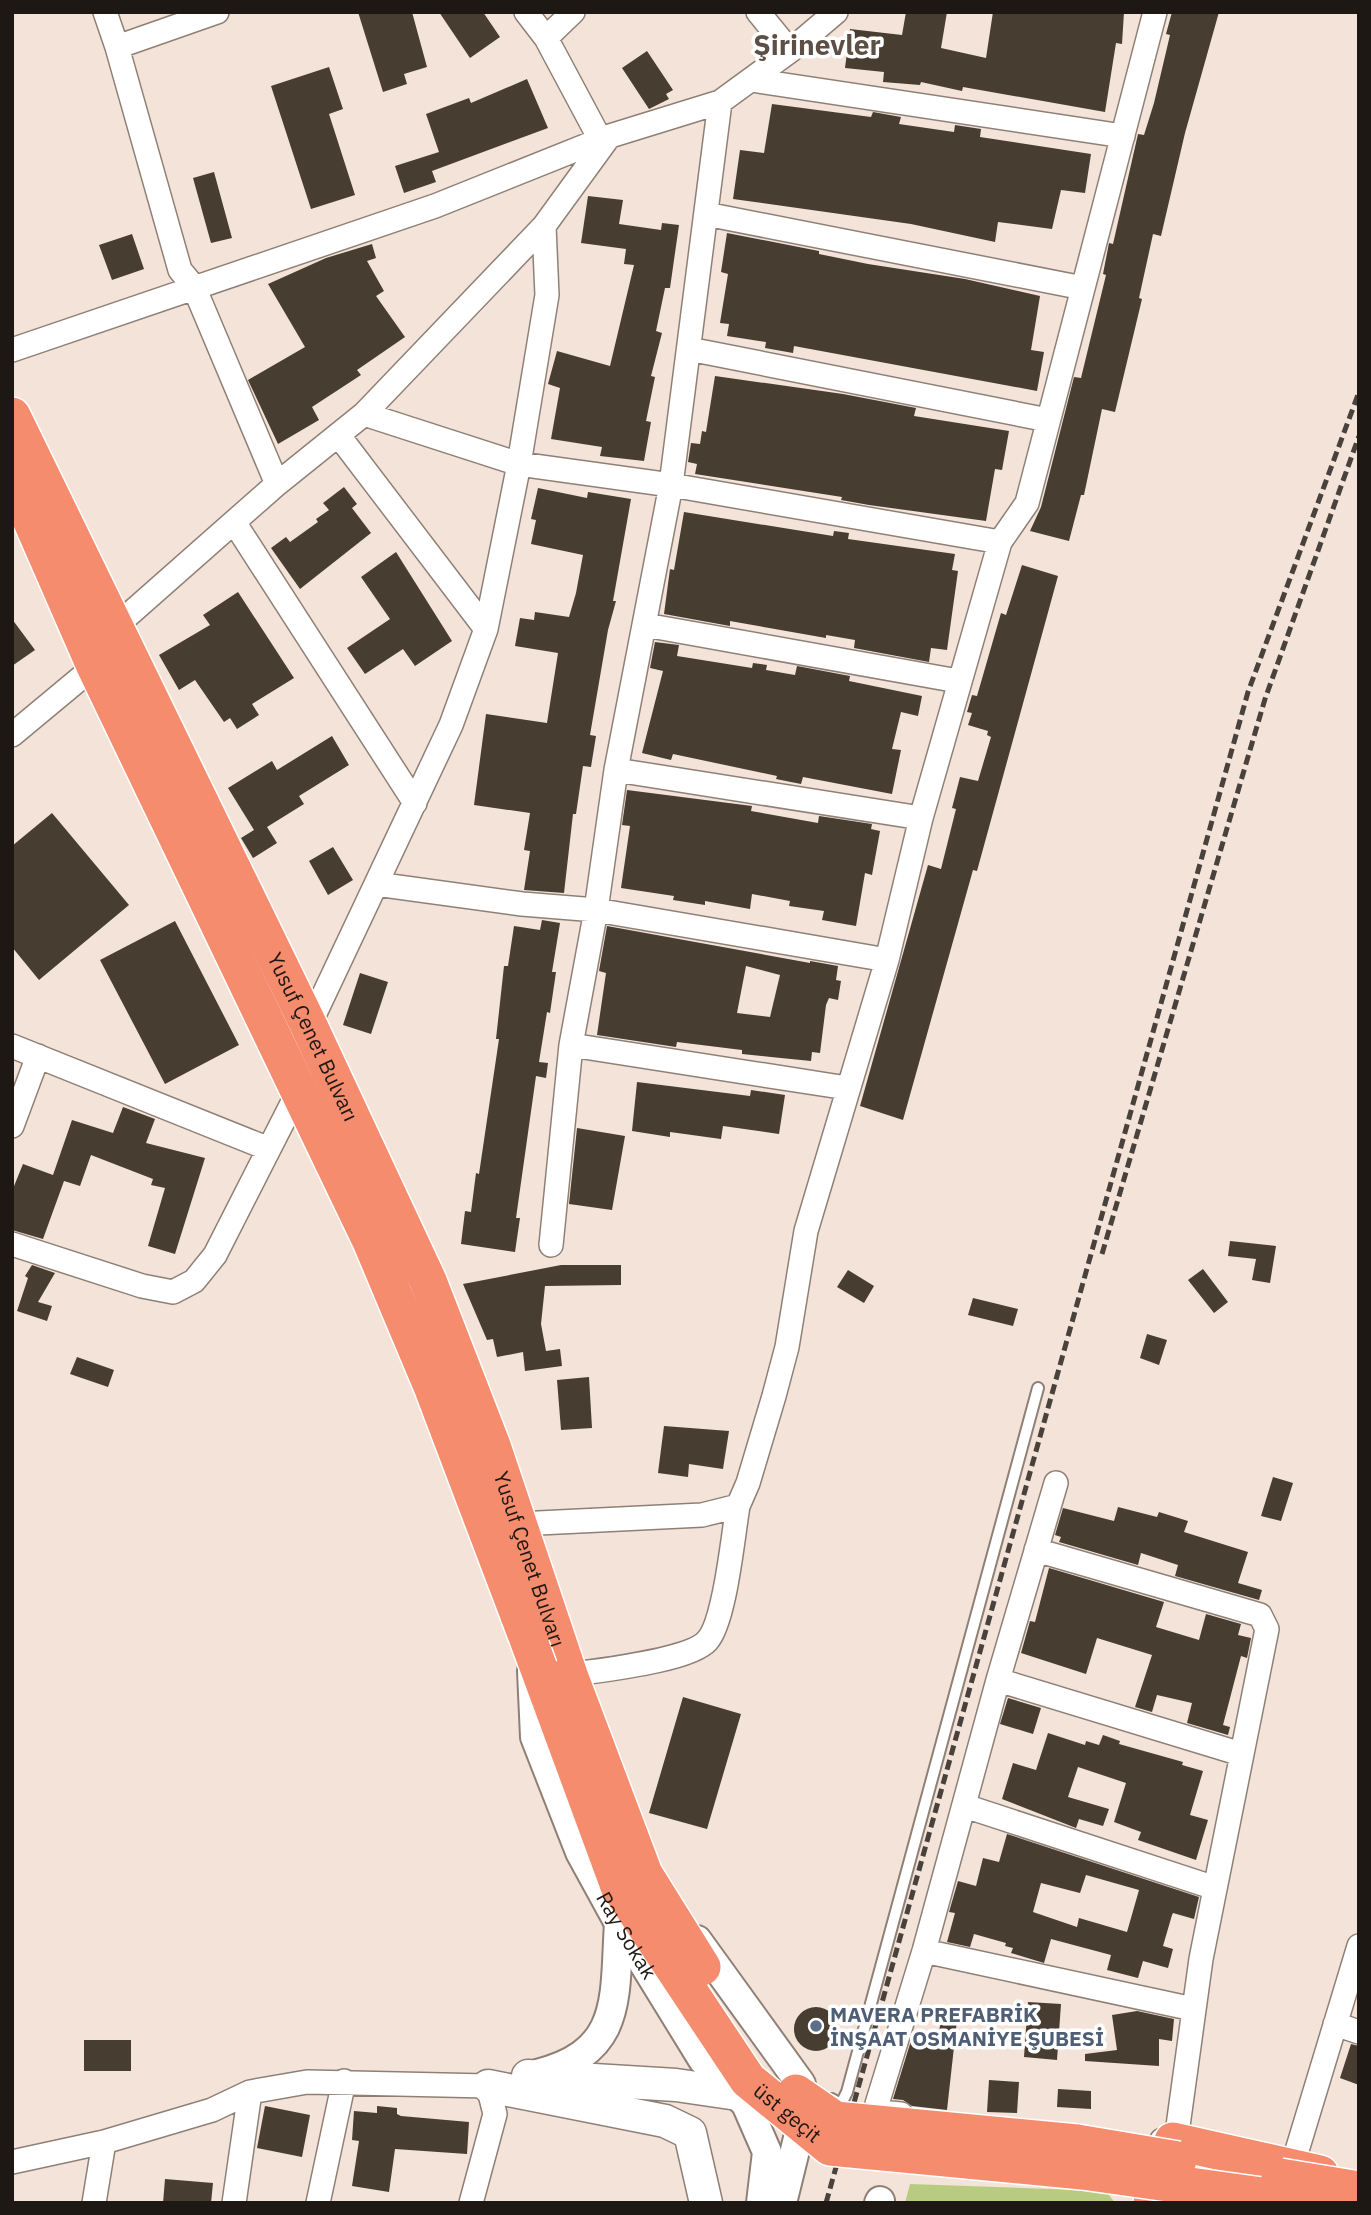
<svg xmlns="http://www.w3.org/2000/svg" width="1371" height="2215" font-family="'IBM Plex Sans',sans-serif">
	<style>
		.green { fill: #b8cc81 }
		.building { fill: #473d31; fill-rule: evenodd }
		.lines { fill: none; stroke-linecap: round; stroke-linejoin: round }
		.service-casing { stroke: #8f8076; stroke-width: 14 }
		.minor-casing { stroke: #8f8076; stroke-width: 26 }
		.tertiary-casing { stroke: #8f8076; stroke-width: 32 }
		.secondary-casing { stroke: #8f8076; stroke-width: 35 }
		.trunk-casing { stroke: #fff; stroke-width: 40 }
		.service { stroke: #fff; stroke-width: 10 }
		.minor { stroke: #fff; stroke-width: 23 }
		.tertiary { stroke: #fff; stroke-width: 28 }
		.secondary { stroke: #fff; stroke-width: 32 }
		.trunk { stroke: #f68c6e; stroke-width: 37 }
		.rail { stroke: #49413c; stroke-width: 5; stroke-dasharray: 10 5; stroke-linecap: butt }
		.trunk-bridge-casing { stroke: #fff; stroke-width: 40; stroke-linecap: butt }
		.trunk-bridge { stroke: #f68c6e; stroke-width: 37 }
		.service-dot { fill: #5c6f8a; stroke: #fff; stroke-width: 2.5 }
		.labels { text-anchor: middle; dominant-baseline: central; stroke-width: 7; stroke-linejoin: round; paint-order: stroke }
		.street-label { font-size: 21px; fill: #1e1814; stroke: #fff }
		.service-label { font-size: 21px; font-weight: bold; fill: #4e5e75; stroke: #fff; text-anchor: start }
		.district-label { font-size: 28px; font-weight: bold; fill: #5d4f45; stroke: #fff }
	</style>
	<rect width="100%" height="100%" fill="#f4e3d8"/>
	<path class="green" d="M910,2184L1106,2191L1115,2203H905Z"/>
	<path class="building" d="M358,12H412L427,67L404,74L407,84L383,92Z
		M439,12H483L500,37L470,58Z
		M906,12H947L941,48L986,58L993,12H1124L1122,44L1116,43L1105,112L963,87L962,91L921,82L920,85L883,82L884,72L845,68L850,29L902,35Z
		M1172,12H1219L1185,133L1161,236L1153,234L1139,298L1142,299L1115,412L1102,409L1084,495H1081L1069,541L1030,531L1041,507L1074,377L1081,378L1106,275L1103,274L1109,243L1113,244L1138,134L1144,135L1154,103L1170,35L1166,34Z
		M647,51L673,90L666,94L669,99L649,109L622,68Z
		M329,67L343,109L329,114L355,195L311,209L271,86Z
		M527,79L548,128L432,171L436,182L404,193L395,166L439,152L426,114L469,98L471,103Z
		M772,104L871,117L873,112L901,117L899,124L954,132L955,125L981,129L980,137L1091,154L1085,193L1061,190L1052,229L998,222L995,242L911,224L733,199L740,150L764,153Z
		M214,172L232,238L211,243L193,178Z
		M588,196L623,200L619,224L661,230L662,223L679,225L670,288H665L656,331L662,333L651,376L655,377L646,421L651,422L644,461L600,456L602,447L551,439L560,388L548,384L557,351L610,366L634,265L624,264L626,249L581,243Z
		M727,233L819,251V254L868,264L965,279L1040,296L1031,350L1044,352L1037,391L794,346L793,353L765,348L766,342L727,336L729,324L720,323L728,274L721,272Z
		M132,234L144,269L112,280L99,245Z
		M372,244L376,258L367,261L384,291L376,296L405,337L357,370L361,375L312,407L319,420L278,444L248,380L305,347L268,284L326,258Z
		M715,376L843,394L916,408L914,416L1009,431L1002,470L995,469L986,521L869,505L841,500L842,497L695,474L697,464L688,462L691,443L700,444L702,431L706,432Z
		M344,487L357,504L352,508L371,533L300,589L271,548L286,537L290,542L318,522L316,519L329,510L323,503Z
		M538,488L587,498L588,492L631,499L613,601H616L608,630L590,735L596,736L591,767L583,766L576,814H573L564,893L524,890L530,851L524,850L530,813L474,805L486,714L547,723L558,653L515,646L520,618L534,620L535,612L569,617L576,593L583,555L531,544L536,520L531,519Z
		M684,512L833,536L834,531L849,533L848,539L955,554L952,570L958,571L947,650L931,648L929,662L854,648L855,640L826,635V638L730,621V626L664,614L670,569L674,570Z
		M396,552L452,641L415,666L403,649L365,674L347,648L390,619L361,577Z
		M1022,565L1058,576L977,871L973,870L903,1120L860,1106L928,865L941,869L956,809L952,808L960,777L978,781L991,737L987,735L988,731L968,725L972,713L967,712L972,695L977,696L1001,613L1006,615Z
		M238,592L294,678L252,704L259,715L237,729L230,718L224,722L195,680L179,690L159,655L210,625L203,615Z
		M12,619L35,650L12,666Z
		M655,642L679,645L677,656L752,668L753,663L767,665L766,670L795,675L797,666L850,676L849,681L922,696L918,716L901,712L892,749L901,750L892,794L803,777L801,784L776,779L777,776L673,754L671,760L642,753L663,671L650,668Z
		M332,736L349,765L299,796L304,804L267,827L277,843L253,858L241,838L254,830L228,788L272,761L277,770Z
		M627,790L752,806L751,811L818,823L819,816L872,824L871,829L880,831L872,875L865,873L856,926L822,920L824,911L789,906L790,901L752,894L750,909L705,901V905L673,900L674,896L621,888L630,826L622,825Z
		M52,813L129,905L39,980L12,947V846Z
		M333,847L353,880L328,895L309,861Z
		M542,920L560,923L552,972H556L550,1013L547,1012L539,1062L548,1063L546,1078L536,1076L516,1218H520L515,1252L461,1244L465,1211L471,1212L476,1173L479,1174L499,1039H496L504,966H508L514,926L540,930Z
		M175,921L239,1045L165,1084L100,960Z
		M607,926L810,963V961L838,966L836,980L841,981L838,1000L829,998L826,1005L820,1053L812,1052L811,1061L771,1057L742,1054V1050L677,1042L676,1047L597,1035L606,973L599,971ZM746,966L780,975L770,1017L737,1013Z
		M360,973L388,982L371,1034L343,1025Z
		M637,1082L750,1096L751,1090L785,1095L779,1134L723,1126L721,1139L670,1132V1137L632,1131Z
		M123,1107L155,1119L146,1143L205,1158L175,1254L148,1246L165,1188L151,1185L153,1179L91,1155L80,1186L64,1181L43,1239L12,1230V1191L23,1164L53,1175L72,1120L113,1133Z
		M577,1128L625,1136L612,1210L569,1204Z
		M1230,1241L1276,1246L1270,1283L1252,1280L1256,1259L1228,1256Z
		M32,1265L55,1273L38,1302L52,1306L47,1321L17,1311L28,1278L25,1276Z
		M561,1265H621V1285L545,1286L541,1324L546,1351L560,1349L562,1366L525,1371L523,1352L497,1357L493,1339L487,1340L463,1284Z
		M1203,1269L1228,1302L1214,1313L1188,1280Z
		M848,1270L874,1286L864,1303L837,1287Z
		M973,1298L1018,1309L1013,1326L968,1315Z
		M1147,1334L1167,1340L1159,1365L1140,1358Z
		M77,1357L114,1370L108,1387L70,1374Z
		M589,1377L592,1428L561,1430L557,1380Z
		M664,1426L729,1431L723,1469L689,1464L688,1477L658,1473Z
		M1273,1477L1293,1483L1281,1521L1261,1516Z
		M1118,1507L1157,1517L1159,1512L1188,1521L1184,1532L1248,1552L1238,1583L1262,1590L1259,1600L1175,1576L1178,1565L1141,1553L1138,1565L1059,1542L1061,1537L1055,1535L1063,1508L1114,1521Z
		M1049,1568L1164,1602L1156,1627L1199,1640L1206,1614L1241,1624L1238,1635L1251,1638L1247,1658L1241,1656L1223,1725L1230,1727L1228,1735L1187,1723L1192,1703L1157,1695L1152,1712L1135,1707L1152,1655L1097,1638L1086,1674L1021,1653L1030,1621L1035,1622Z
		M683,1697L741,1714L707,1829L649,1813Z
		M1008,1698L1041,1708L1033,1734L1000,1724Z
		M1048,1733L1085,1745L1086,1741L1099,1745L1103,1735L1120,1741L1119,1744L1183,1762L1182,1765L1203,1771L1190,1815L1208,1820L1196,1860L1138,1840L1141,1832L1114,1822L1126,1783L1078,1767L1068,1797L1109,1809L1103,1826L1079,1819L1076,1828L1002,1799L1013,1763L1036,1770Z
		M1007,1834L1199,1897L1194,1919L1173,1913L1172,1915L1163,1946L1173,1949L1168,1968L1143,1961L1138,1978L1107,1970L1111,1955L1051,1939L1044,1963L1011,1953L1013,1948L1005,1946L1006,1943L974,1934L970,1947L947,1942L955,1913L949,1912L958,1881L976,1886L983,1858L999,1862ZM1086,1875L1139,1890L1127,1932L1079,1918L1077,1927L1033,1912L1041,1883L1080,1893Z
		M1028,2002L1061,2004L1057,2060L1024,2057Z
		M794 2029a22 22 0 1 1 44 0a22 22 0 1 1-44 0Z
		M942,2009L958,2011L947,2110L912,2106L903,2100L893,2099L914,2031L939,2034Z
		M1137,2011L1174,2019L1172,2041L1159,2039V2066L1085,2061V2054L1117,2050L1112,2015Z
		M84,2040H131V2071H84Z
		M1351,2044L1359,2046V2085L1340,2078Z
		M989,2080L1019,2082L1017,2113L987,2112Z
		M1058,2089L1091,2091V2109L1057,2107Z
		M265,2106L310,2115L302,2157L257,2148Z
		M377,2106L397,2108V2114L401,2116L469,2122L467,2154L395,2149L389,2192L352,2186L359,2141L352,2140L354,2111L377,2113Z
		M165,2179L213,2183L211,2203H163Z"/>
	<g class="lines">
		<defs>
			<path id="service" d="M832,2099L841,2104L847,2092L1038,1388"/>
			<path id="minor" d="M105,12L117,47L180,270L194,287L277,484
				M526,12L546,38L601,141
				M758,12L790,51
				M546,38L573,12
				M117,47L217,12
				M751,80L1123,136
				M706,214L1083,288
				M689,349L1048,420
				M12,350L435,206L610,136L720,102L790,51L836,12
				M364,414L519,464L671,485L1000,542
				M339,436L486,629
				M234,522L415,803
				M645,625L958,681
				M12,735L95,666L116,626L277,484L364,414L544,226L608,138
				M616,770L921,818
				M376,884L522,904L596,910L887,960
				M309,1026L451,725L486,629L519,464L547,295L544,226
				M571,1045L847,1088
				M12,1046L269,1149
				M12,1126L38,1056
				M12,1244L142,1286L173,1292L194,1281L215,1255L300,1088
				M551,1245L571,1045L596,910L616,770L671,485L720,102
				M518,1524L702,1515L738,1506L748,1483L774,1396L787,1347L806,1231L887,960L921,818L1000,542L1027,503L1155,12
				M1036,1550L1260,1615L1267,1629L1201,1959L1178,2126L1173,2141L1162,2140
				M569,1675C599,1670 689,1661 707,1641C725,1622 733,1535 738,1506
				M998,1680L1241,1754
				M965,1806L1215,1888
				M924,1951L1193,2009
				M1335,2024L1359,2032
				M901,2114L879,2112L877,2104L924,1951L998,1680L1056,1483
				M12,2162L104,2142L212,2110L250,2092L307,2082L488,2086L495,2114L471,2203
				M1292,2167L1359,1946
				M94,2203L104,2142
				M234,2203L250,2092
				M318,2203L344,2081"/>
			<g id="tertiary">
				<path id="s1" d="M532,1671L535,1737L580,1852L620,1925L703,2060L746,2104L767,2152L761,2203"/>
				<path d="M697,1940L801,2084V2126L782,2203"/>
				<path d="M537,2074C624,2052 614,1998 619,1923"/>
				<path d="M879,2203L880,2201"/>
			</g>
			<path id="secondary" d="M528,2076L676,2085L779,2100
				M488,2086L665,2121L690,2133L706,2203"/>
			<g id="trunk">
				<path id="s2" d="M12,416L309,1026L428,1281L492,1446L569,1675"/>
				<path d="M12,476L95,666L371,1241L432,1386L531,1647"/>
				<path d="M1152,2203L1173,2141L1320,2174"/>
			</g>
		</defs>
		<use href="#service" class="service-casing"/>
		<use href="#minor" class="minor-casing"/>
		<use href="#tertiary" class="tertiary-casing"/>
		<use href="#secondary" class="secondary-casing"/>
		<use href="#trunk" class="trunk-casing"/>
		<use href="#service" class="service"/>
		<use href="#minor" class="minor"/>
		<use href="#tertiary" class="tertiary"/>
		<use href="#secondary" class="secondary"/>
		<use href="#trunk" class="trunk"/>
		<path class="rail" d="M1102,1254L1265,699L1359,436
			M850,2157L863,2110
			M826,2203L1248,692L1359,392"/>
		<defs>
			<g id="trunk-bridge">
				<path id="s3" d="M531,1647L619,1886L748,2080L830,2147L1082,2171L1312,2203"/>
				<path d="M569,1675L644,1874L702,1967"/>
				<path d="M796,2093L835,2120L1077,2143L1178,2160"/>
				<path d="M1280,2177L1359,2190"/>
			</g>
		</defs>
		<use href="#trunk-bridge" class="trunk-bridge-casing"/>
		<use href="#trunk-bridge" class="trunk-bridge"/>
	</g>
	<circle class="service-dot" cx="816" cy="2026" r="7"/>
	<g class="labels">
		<g class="street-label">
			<text stroke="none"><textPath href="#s2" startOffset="690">Yusuf Çenet Bulvarı</textPath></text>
			<text stroke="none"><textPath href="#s2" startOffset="1256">Yusuf Çenet Bulvarı</textPath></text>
			<text stroke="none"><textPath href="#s1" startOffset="285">Ray Sokak</textPath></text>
			<text stroke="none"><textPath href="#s3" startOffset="539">üst geçit</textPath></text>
		</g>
		<g class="service-label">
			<text x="830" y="2014">MAVERA PREFABRİK<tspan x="830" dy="24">İNŞAAT OSMANİYE ŞUBESİ</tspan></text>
		</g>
		<g class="district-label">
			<text x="817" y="44">Şirinevler</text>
		</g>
	</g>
	<rect width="1371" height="2215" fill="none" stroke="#1e1814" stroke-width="28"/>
</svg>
